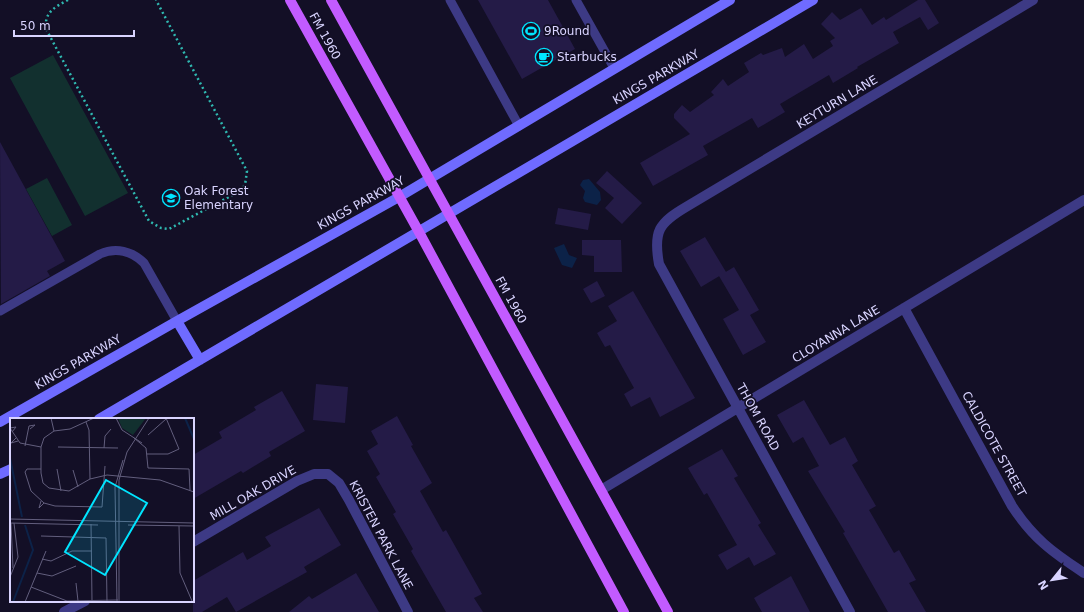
<svg xmlns="http://www.w3.org/2000/svg" width="1084" height="612" font-family="'DejaVu Sans',sans-serif">
	<style>
		.green { fill: #12302f }
		.water { fill: #0c2248 }
		.building { fill: #241b47 }
		.lines { fill: none; stroke-linecap: round; stroke-linejoin: round }
		.path { stroke: #2fb8b0; stroke-width: 2.5; stroke-dasharray: 2 3; stroke-linecap: butt }
		.lane { stroke: #3d3a85; stroke-width: 9 }
		.street { stroke: #3d3a85; stroke-width: 10 }
		.secondary { stroke: #6f6bff; stroke-width: 10 }
		.primary { stroke: #c25bff; stroke-width: 10 }
		.labels { text-anchor: middle; dominant-baseline: central; stroke-width: 3.5; stroke-linejoin: round; paint-order: stroke }
		.poi-label { font-size: 12px; fill: #d9d4ff; stroke: #130f26; text-anchor: start }
		.street-label { font-size: 12px; fill: #d9d4ff; stroke: #130f26 }
		.inset-river { fill: none; stroke: #0c2248; stroke-width: 2 }
		.inset-road { fill: none; stroke: #625e7d; stroke-width: 1 }
		.view { fill: #00e5ff; fill-opacity: 0.15; stroke: #00e5ff; stroke-width: 2 }
		.inset-edge { fill: none; stroke: #d9d4ff; stroke-width: 2 }
	</style>
	<rect width="100%" height="100%" fill="#130f26"/>
	<path class="green" d="M53,55L128,193L85,216L10,78Z
		M47,178L72,225L52,236L26,189Z"/>
	<path class="water" d="M589,179L600,192L601,200L597,205L585,202L583,198L585,191L580,185L583,180Z
		M564,244L569,255L577,258L572,268L562,265L554,248Z"/>
	<path class="building" d="M478,0H548L575,49L522,79Z
		M918,0H925L939,23L928,30L920,17L893,32L899,43L857,67L858,68L833,83L829,75L780,104L785,112L758,128L752,118L703,146L708,155L653,186L640,163L690,134L674,118V114L682,105L690,112L714,95L711,92L723,79L728,86L749,72L744,63L761,53L763,55L782,48L785,57L804,44L813,59L833,46L830,41L835,38L821,24L832,12L840,20L861,8L872,25L884,17L886,20Z
		M0,142L65,261L47,271L50,276L1,304Z
		M607,171L642,203L622,224L605,208L614,198L596,183Z
		M558,208L591,214L588,230L555,224Z
		M705,237L726,272L701,287L680,251Z
		M582,240H621L622,272H594V256L582,255Z
		M734,267L759,310L750,315L766,342L743,355L723,319L739,310L719,276Z
		M597,281L605,296L591,303L583,289Z
		M633,291L695,398L660,417L650,397L631,407L624,394L634,388L610,345L605,347L597,333L617,321L608,306Z
		M316,384L348,387L345,423L313,420Z
		M282,391L305,431L269,452L271,456L243,473L241,471L193,499V455L222,438L219,432L256,410L254,407Z
		M804,400L830,445L845,437L858,461L852,465L876,506L869,510L894,553L899,550L916,580L909,583L926,612H888L843,533L845,532L808,471L819,466L803,437L793,443L777,415Z
		M397,416L413,445L411,446L432,483L420,491L443,532L446,530L482,594L474,598L483,612H446L411,551L413,549L393,514L396,512L376,477L380,474L367,451L378,444L371,431Z
		M722,449L738,476L734,478L761,523L758,525L776,554L754,566L749,557L727,570L718,555L737,545L707,493L704,495L688,468Z
		M319,508L341,545L304,567L307,572L236,612L227,597L202,612H193V581L243,552L247,560L271,546L265,537Z
		M356,573L379,612H289L309,596L312,599Z
		M791,576L810,612H762L754,598Z"/>
	<g class="lines">
		<path class="path" d="M68,0C55,7 44,12 46,29L149,221L161,228L169,229L240,191L245,185L247,171L156,0"/>
		<path class="lane" d="M450,0L519,126
			M576,0L614,68
			M0,311L100,254C116,247 132,251 144,263L177,321"/>
		<path class="street" d="M904,308L1012,506C1033,538 1052,552 1084,573
			M601,490L1084,200
			M193,542L297,481L314,474H328L339,483L349,500L408,612
			M64,612L85,601
			M850,612L659,264C653,231 659,223 686,207L1033,0"/>
		<path class="secondary" d="M177,321L200,360
			M99,419L813,0
			M0,422L177,321L399,197L730,0
			M0,474L11,469"/>
		<path class="primary" d="M290,0L419,232L624,612
			M331,0L668,612"/>
	</g>
	<defs>
		<symbol id="stadium-ring" viewBox="-11 -11 22 22"><circle r="9.5" fill="#130f26" stroke="#00e5ff" stroke-width="1.5"/><path d="M0-5a6.5 5 0 1 0 0 10a6.5 5 0 1 0 0-10ZM-3.5-1.8h7v3.6h-7Z" fill="#00e5ff"/></symbol>
		<symbol id="cafe-ring" viewBox="-11 -11 22 22"><circle r="9.5" fill="#130f26" stroke="#00e5ff" stroke-width="1.5"/><path d="M-5.5-4.5H6V0H3Q3 3.5 0 3.5H-2.5Q-5.5 3.5-5.5 0ZM3-3.2v2h1.7v-2ZM-6 4.5H4V6H-6Z" fill="#00e5ff"/></symbol>
		<symbol id="school-ring" viewBox="-11 -11 22 22"><circle r="9.5" fill="#130f26" stroke="#00e5ff" stroke-width="1.5"/><path d="M0-5L7-2L0 1L-7-2ZM-4 1L0 2.5L4 1V4Q0 6-4 4Z" fill="#00e5ff"/></symbol>
	</defs>
	<g fill-rule="evenodd">
		<use href="#stadium-ring" x="521" y="21" width="20" height="20"/>
		<use href="#cafe-ring" x="534" y="47" width="20" height="20"/>
		<use href="#school-ring" x="161" y="188" width="20" height="20"/>
	</g>
	<g class="labels">
		<g class="poi-label">
			<text x="544" y="31">9Round</text>
			<text x="557" y="57">Starbucks</text>
			<text x="184" y="191">Oak Forest<tspan x="184" dy="14">Elementary</tspan></text>
		</g>
		<g class="street-label">
			<text transform="translate(325 36) rotate(61)">FM 1960</text>
			<text transform="translate(656 77) rotate(-30)">KINGS PARKWAY</text>
			<text transform="translate(837 102) rotate(-31)">KEYTURN LANE</text>
			<text transform="translate(361 203) rotate(-29)">KINGS PARKWAY</text>
			<text transform="translate(511 300) rotate(61)">FM 1960</text>
			<text transform="translate(836 334) rotate(-31)">CLOYANNA LANE</text>
			<text transform="translate(78 362) rotate(-30)">KINGS PARKWAY</text>
			<text transform="translate(758 417) rotate(61)">THOM ROAD</text>
			<text transform="translate(994 444) rotate(61)">CALDICOTE STREET</text>
			<text transform="translate(253 493) rotate(-30)">MILL OAK DRIVE</text>
			<text transform="translate(381 535) rotate(62)">KRISTEN PARK LANE</text>
		</g>
	</g>
	<g transform="translate(10 418)">
		<rect width="184" height="184" fill="#130f26"/>
		<path d="M108,0H136L123,17L112,10Z" fill="#12302f"/>
		<path class="inset-river" d="M175,0L184,21M0,40L12,99M3,184L23,132L15,107"/>
		<path class="inset-road" d="M41,0L44,13M84,0L60,11L44,13L34,20L31,29V55L33,65L39,70L59,73L80,61L97,57L150,62L184,74M106,0L112,12L132,25M76,4L79,12L80,61M0,10L10,25L31,29M0,10L6,9L2,14M138,17L156,1M6,20L1,25L8,23M124,20L136,30L138,50L179,51L180,72M15,28L19,8L25,7L20,11M48,29L108,30M94,30L95,18L101,11M137,36H158L169,31L156,0M31,51H17L15,54L21,73L34,85L45,88L92,89L95,48M47,51L51,73M63,52L68,69M31,83L29,90L34,85M0,101L184,105M0,105L88,107M1,105L3,150M81,106L82,183M118,107L184,108M169,108L170,155L182,183M31,118L96,120L97,184M32,141L41,143L62,133H82M27,155L42,158L66,148M0,159L8,139L4,105M66,165L68,183M21,169L57,183L108,182M15,184L36,133M107,184L105,69L113,42M109,184V62L117,34L139,0"/>
		<path class="view" d="M96,62L137,85L95,157L55,134Z"/>
		<rect width="184" height="184" class="inset-edge"/>
	</g>
	<g transform="translate(1052 580) rotate(240)" stroke="#130f26" stroke-width="3" paint-order="stroke">
	<path d="M0-3L7 15L0 10L-7 15Z" fill="#d9d4ff"/>
	<text y="-6" font-size="11" font-weight="bold" text-anchor="middle" fill="#d9d4ff">N</text>
	</g>
	<path d="M14 30v6h120v-6" fill="none" stroke="#d9d4ff" stroke-width="2"/>
	<text x="20" y="30" font-size="12" fill="#d9d4ff" stroke="#130f26" stroke-width="3" paint-order="stroke">50 m</text>
</svg>
